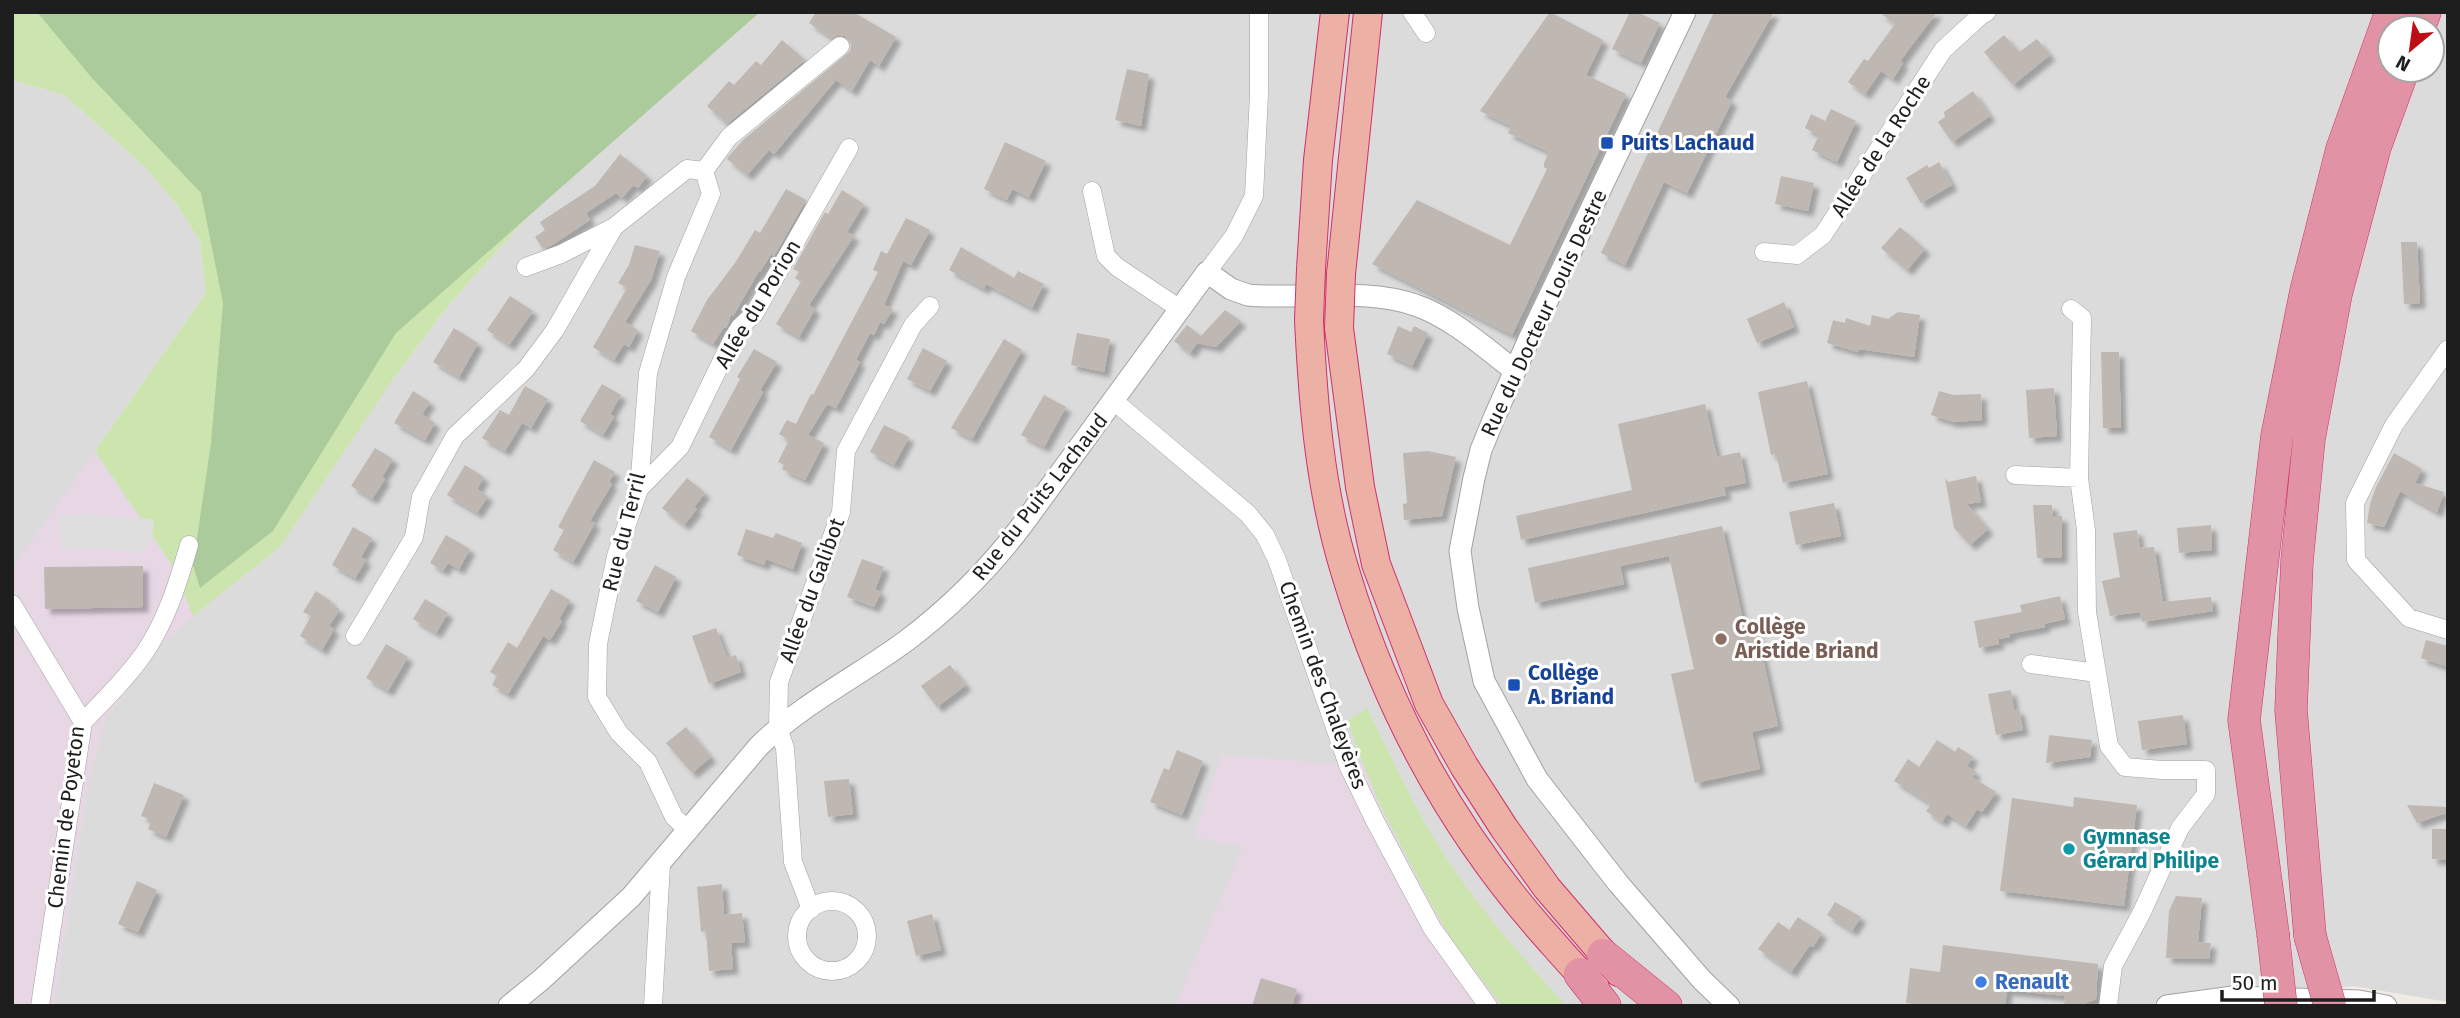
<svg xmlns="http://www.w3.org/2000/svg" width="2460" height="1018" font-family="'Fira Sans',sans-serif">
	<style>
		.residential { fill: #dcdbdb; fill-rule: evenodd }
		.industrial { fill: #e7d7e5 }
		.grass { fill: #cce5ae }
		.forest { fill: #accb9c }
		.parking { fill: #dedede }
		.building { fill: #bfb7b2; filter: url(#shadow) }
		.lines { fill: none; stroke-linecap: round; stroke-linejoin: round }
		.minor-casing { stroke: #a2a2a2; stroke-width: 19 }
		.tertiary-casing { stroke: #a2a2a2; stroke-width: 23 }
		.trunk-casing { stroke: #cf306e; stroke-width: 30 }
		.motorway-casing { stroke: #cf306e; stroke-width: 33 }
		.minor { stroke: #fff; stroke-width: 18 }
		.tertiary { stroke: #fff; stroke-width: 21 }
		.trunk { stroke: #ecb0a4; stroke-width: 28 }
		.motorway { stroke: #e192a4; stroke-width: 32 }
		.trunk-bridge-casing { stroke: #cf306e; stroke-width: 30; stroke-linecap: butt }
		.motorway-bridge-casing { stroke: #cf306e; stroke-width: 33; stroke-linecap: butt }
		.trunk-bridge { stroke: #ecb0a4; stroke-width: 28 }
		.motorway-bridge { stroke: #e192a4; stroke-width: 32 }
		.transit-dot { fill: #1a4fb4; stroke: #fff; stroke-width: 2.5 }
		.education-dot { fill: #8d6e63; stroke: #fff; stroke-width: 2.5 }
		.culture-dot { fill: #0f9aa8; stroke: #fff; stroke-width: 2.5 }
		.shop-dot { fill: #3f7fe0; stroke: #fff; stroke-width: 2.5 }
		.labels { text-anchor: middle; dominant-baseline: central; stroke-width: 6; stroke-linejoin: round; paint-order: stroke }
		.transit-label { font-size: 21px; font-weight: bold; fill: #164399; stroke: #fff; text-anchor: start }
		.street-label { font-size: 21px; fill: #1e1e1e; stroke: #fff }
		.education-label { font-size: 21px; font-weight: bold; fill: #785e54; stroke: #fff; text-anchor: start }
		.culture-label { font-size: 21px; font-weight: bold; fill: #0d838f; stroke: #fff; text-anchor: start }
		.shop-label { font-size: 21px; font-weight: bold; fill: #366cbe; stroke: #fff; text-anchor: start }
	</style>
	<defs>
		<filter id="shadow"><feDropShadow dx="5.5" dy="5.5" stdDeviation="2" flood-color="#0004"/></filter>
	</defs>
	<rect width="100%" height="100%" fill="#efebe5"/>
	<path class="residential" d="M760,12H2448V1002L2353,986L2202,1006H12V80L64,95L146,168L176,204L200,241L206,293L95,451L391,382L447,307L538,205ZM2390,28H2432V70H2390Z"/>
	<path class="industrial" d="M95,451L174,568L193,616L160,646L106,718L89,780L54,1006H12V568Z
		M1221,755L1364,766L1379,803L1431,904L1452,940L1502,1006H1175L1243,847L1194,837Z"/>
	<path class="grass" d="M12,12H760L538,205L447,307L391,382L280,547L193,616L174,568L95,451L206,293L200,241L176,204L146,168L64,95L12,80Z
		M1367,708C1389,753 1410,799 1436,842C1472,901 1520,955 1566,1006H1502L1452,940L1431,904L1379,803L1364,766L1348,720Z"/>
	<path class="forest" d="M37,12H760L396,333L273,531L200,588L193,565L211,443L223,303L201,193L91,77Z"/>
	<path class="parking" d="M93,514L154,520L152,538L143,553L94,548L61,550L59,515Z"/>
	<path class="building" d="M816,12H853L896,37L879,66L870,60L852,91L836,80L774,154L769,150L747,175L727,159L728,157L743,140L850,51L851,44L845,36L839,35L832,38L809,23Z
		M1550,12L1603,40L1586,75L1626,94L1512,335L1372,264L1417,200L1510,245L1547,169L1544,167V163L1549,152L1508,133L1511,126L1480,111Z
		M1630,12H1637L1660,23L1641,63L1612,49Z
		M1714,12H1774L1725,97L1732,101L1687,193L1664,182L1625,265L1601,253Z
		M1879,12H1937L1900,61L1903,63L1893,79L1881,71L1865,94L1848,82L1864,59L1868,61L1895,24Z
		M2004,35L2019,52L2037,39L2050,55L2013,85L1984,52Z
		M782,40L805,60L727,124L707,106L729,81L734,85L756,61L761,65Z
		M1127,69L1149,74L1141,126L1115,120Z
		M1973,91L1990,116L1952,142L1938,122L1945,117L1944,112Z
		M1831,109L1856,121L1837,162L1812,150L1819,135L1805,128L1811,114L1825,121Z
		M1005,142L1046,161L1029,197L1012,189L1007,200L984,189Z
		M620,154L647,176L638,188L633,185L622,198L616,193L586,213L590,220L552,245L543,249L535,237L545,230L540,222L595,186Z
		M1939,162L1952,185L1921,203L1906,178L1927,165L1929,168Z
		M1781,176L1814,183L1808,211L1775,204Z
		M786,189L806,200L774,256L771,254L760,272L759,271L733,316L731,314L728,324L726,328L724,327L713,344L691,331L707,300L735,263L755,230L760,233Z
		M842,190L864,204L847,232L854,236L809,305L815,309L799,337L776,324L801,282L795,278L799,272L793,269L825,212L828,214Z
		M906,218L930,230L911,265L903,261L884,305L893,309L884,324L880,322L874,335L870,333L856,360L860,362L836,408L827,404L808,435L824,443L805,480L782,469L784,465L778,462L789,440L779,434L787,420L796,424L811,394L813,395L878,272L873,270L881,251L887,254Z
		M1900,227L1925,249L1907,270L1881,248Z
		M2401,242H2417L2420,303L2404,304Z
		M635,245L660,251L651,280L625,322L638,330L629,347L624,344L614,360L593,347L627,288L618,283L629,265Z
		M961,247L1014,278L1018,271L1044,284L1032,308L986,284L984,289L949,270Z
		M510,296L533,311L509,345L487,330Z
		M1784,302L1794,327L1757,343L1747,319Z
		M1225,310L1241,321L1216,347L1197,343L1190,353L1174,341L1187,325L1201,336Z
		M1898,312L1920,315L1914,357L1859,349L1858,352L1827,343L1833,320L1845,323L1846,318L1870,326L1872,315L1888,319Z
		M1398,326L1411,332L1414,326L1428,333L1412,366L1387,354Z
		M454,328L478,343L459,377L433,362Z
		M1077,333L1110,339L1104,372L1071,365Z
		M1004,339L1022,350L972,439L951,428Z
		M923,348L947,361L930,391L907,379Z
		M754,349L777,362L760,390L763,392L731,450L709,437L740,379L737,377Z
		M2101,352H2119L2121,428H2103Z
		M1807,381L1828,474L1783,483L1776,454L1771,455L1758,392Z
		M602,384L621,395L610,414L614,417L603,435L580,421Z
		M525,386L548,399L531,428L522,423L505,451L482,438L500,410L509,415Z
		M2054,388L2057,436L2029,438L2026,390Z
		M413,391L430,402L422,414L435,423L425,440L394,423Z
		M1939,391L1953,395L1981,394L1982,420L1953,422L1931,415Z
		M1044,395L1066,407L1044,447L1021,435Z
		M1705,404L1717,457L1740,452L1746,483L1724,487L1726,495L1521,540L1516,516L1632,490L1618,424Z
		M884,425L909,437L894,465L870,452Z
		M375,448L393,459L382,477L385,479L372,499L351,486Z
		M1428,451L1456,457L1442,516L1404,520L1403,504L1407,503L1403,453Z
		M2394,453L2422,469L2415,483L2444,492L2437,512L2400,491L2384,527L2367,523L2370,504L2376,487Z
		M594,460L615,472L609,482L612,484L590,521L595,523L573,562L553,550L564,530L558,527Z
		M465,465L484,477L477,489L488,496L477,513L447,495Z
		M1976,476L1981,502L1967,504L1988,529L1970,545L1954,528L1945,478L1948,482Z
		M687,478L705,493L694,507L697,509L684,525L662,508Z
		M1834,503L1841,536L1796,545L1789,512Z
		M2033,505H2052L2053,516H2062V558H2037Z
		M2211,525L2212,550L2179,553L2177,528Z
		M1722,526L1746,634L1757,632L1778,726L1752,732L1760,769L1695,783L1671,674L1694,669L1669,556L1620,566L1624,584L1535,603L1528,568Z
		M353,527L372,538L361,557L366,560L355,578L332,565Z
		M746,529L773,538L776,533L802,543L793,569L766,559L764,565L737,555Z
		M2137,530L2140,548L2154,547L2163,602L2211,597L2213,611L2142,622L2140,612L2110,616L2102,581L2120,577L2113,533Z
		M446,535L470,549L459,569L448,563L443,571L430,563Z
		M862,559L884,567L875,589L881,592L874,607L847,597Z
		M655,565L676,577L658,612L636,601Z
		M143,566V607L45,609L44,567Z
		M551,589L570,600L559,619L562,621L550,640L543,636L508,694L492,685L497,676L490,672L508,642L517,648Z
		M316,591L331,601L330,604L340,609L329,626L334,629L322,650L300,636L311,616L303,612Z
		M2060,596L2065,619L2044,624L2045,627L2009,634L2010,637L1998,639L1999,644L1979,648L1974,621L2022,612L2020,605Z
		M425,599L448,613L436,633L413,619Z
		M716,628L727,658L736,655L741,672L709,684L692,636Z
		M2426,640L2448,646V667L2421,658Z
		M386,644L408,657L388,691L366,678Z
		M950,665L966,685L937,707L921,686Z
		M2011,690L2014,710L2019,709L2023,730L1996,735L1988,694Z
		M2183,715L2187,744L2142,750L2138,721Z
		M686,727L711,757L692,773L666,743Z
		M2049,735L2092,740L2090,757L2046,763Z
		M1937,740L1955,752L1958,747L1973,757L1967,766L1976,772L1972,777L1996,792L1982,812L1977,809L1966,826L1947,814L1942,822L1926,811L1931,804L1894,781L1908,759L1919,767Z
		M1177,750L1203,761L1182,815L1150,802L1164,768L1169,770Z
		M849,779L853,814L828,817L824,781Z
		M154,783L184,795L166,837L148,829L152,820L141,816Z
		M2074,797L2137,805L2124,906L2000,891L2012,798L2073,807Z
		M2407,805L2448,807V812L2417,823Z
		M2432,829H2448V860L2432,859Z
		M137,881L157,890L138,932L118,924Z
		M722,884L724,915L742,913L745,942L731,943L733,969L709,971L706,931L701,932L697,887Z
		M2176,896L2202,898L2198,942L2211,943L2209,959L2166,958L2169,911Z
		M1835,902L1861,917L1852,931L1827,915Z
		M932,914L941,950L916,956L907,921Z
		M1798,917L1822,933L1813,947L1810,945L1791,972L1758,949L1778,922L1789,930Z
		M1943,945L2098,964L2096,999L2079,1006H2064L2065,996L2007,990L2005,1006H1931L1906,1003L1910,968L1940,972Z
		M1261,978L1297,989L1292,1006H1252Z"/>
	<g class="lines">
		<defs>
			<path id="minor" d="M1412,12L1426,33
				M704,171L729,137L840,46
				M1092,191L1106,256L1117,267L1180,309
				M1764,252L1797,255L1823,235L1943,50L1980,16L1987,12
				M526,267L561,254L614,227L687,169L704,171
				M1207,272L1234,236L1254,196L1259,94V12
				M2071,309L2082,318L2079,478L2086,530L2087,612L2109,746L2125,767L2162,770H2206V794L2180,828L2142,912L2113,966L2108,1006
				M2448,349L2394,425L2355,503L2356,560L2409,618L2448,630
				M1114,401L1248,514L1265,535L1277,560L1348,765L1375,821L1432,928L1488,1006
				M2015,475L2079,478
				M639,489L680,447L733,338L740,327L754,314L849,148
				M12,604L83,722L40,1006
				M355,636L414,537L421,497L455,436L526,369L555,330L614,227
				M2031,664L2097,673
				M83,722C104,700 128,677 145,652C167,619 178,583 189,545
				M689,831L674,817L648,762L619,733L597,697L598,644L616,556L639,489L648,373L676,277L711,194L704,171
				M797 936a35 35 0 1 1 70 0a35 35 0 1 1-70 0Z
				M811,909L793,862L785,748L778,728L779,682L841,512L846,451L913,325L930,306
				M653,1006L661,864"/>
			<path id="tertiary" d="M1685,12L1529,339L1494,418L1481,450L1474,478L1460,551L1468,608L1484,681L1537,779L1618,883L1702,980L1729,1006
				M509,1006L541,980L631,897L759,746C803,703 857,677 906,641C951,607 989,569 1023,524L1207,272L1231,289L1248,295C1301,300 1365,287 1415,305C1451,317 1484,347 1514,370
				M2167,1006L2233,997L2359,1001L2386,1006"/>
			<path id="trunk" d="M1311,269L1318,160L1335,12
				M1341,274L1368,12
				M1309,320C1313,404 1320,490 1345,571C1385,705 1448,824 1541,930C1559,950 1575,970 1595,988
				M1339,328L1360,487L1376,564L1429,704L1464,766L1504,828L1547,888L1619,972"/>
			<path id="motorway" d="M2419,28L2425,12
				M2273,934L2244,720L2277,436L2306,291L2342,149L2391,12
				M2310,936L2291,710L2297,561L2309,439L2336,294L2375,147L2403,70
				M1603,955L1666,1006
				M1580,974L1605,1006"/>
		</defs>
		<use href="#minor" class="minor-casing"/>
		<use href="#tertiary" class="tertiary-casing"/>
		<use href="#trunk" class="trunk-casing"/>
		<use href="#motorway" class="motorway-casing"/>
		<use href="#minor" class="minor"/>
		<use href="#tertiary" class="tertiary"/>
		<use href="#trunk" class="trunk"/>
		<use href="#motorway" class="motorway"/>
		<defs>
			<path id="trunk-bridge" d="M1309,320L1311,269
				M1339,328L1341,274"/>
			<path id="motorway-bridge" d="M2273,934L2281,1006
				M2310,936L2330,1006"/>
		</defs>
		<use href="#trunk-bridge" class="trunk-bridge-casing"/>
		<use href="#motorway-bridge" class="motorway-bridge-casing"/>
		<use href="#trunk-bridge" class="trunk-bridge"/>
		<use href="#motorway-bridge" class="motorway-bridge"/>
	</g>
	<g class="transit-dot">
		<rect x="1600" y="136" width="14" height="14" rx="3.5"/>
		<rect x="1507" y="678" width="14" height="14" rx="3.5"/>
	</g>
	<circle class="education-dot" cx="1721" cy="639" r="7"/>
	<circle class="culture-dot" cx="2069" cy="849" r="7"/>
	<circle class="shop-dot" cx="1981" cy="982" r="7"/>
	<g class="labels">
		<g class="transit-label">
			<text x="1621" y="143">Puits Lachaud</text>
			<text x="1528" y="673">Collège<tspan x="1528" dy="24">A. Briand</tspan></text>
		</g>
		<g class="street-label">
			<text transform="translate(1881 146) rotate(-57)">Allée de la Roche</text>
			<text transform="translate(758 304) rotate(-59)">Allée du Porion</text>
			<text transform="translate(1544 313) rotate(-65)">Rue du Docteur Louis Destre</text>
			<text transform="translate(1040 497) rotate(-52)">Rue du Puits Lachaud</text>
			<text transform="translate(624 532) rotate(-76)">Rue du Terril</text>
			<text transform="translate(812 590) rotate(-70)">Allée du Galibot</text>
			<text transform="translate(1323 685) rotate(70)">Chemin des Chaleyères</text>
			<text transform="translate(66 817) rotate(-83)">Chemin de Poyeton</text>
		</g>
		<g class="education-label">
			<text x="1735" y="627">Collège<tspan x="1735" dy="24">Aristide Briand</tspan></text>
		</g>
		<g class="culture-label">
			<text x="2083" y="837">Gymnase<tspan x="2083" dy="24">Gérard Philipe</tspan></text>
		</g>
		<g class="shop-label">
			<text x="1995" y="982">Renault</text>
		</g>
	</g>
	<rect width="2460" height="1018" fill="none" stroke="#1e1e1e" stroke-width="28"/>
	<g transform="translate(2411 49) rotate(209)"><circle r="33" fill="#ffffff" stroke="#a5a5a5" stroke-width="2"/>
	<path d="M0-5L12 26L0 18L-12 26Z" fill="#bf0d15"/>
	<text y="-10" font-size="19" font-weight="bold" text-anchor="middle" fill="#1e1e1e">N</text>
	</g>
	<path d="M2222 990v10h152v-10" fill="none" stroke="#1e1e1e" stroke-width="3.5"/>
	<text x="2232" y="990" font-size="21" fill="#1e1e1e" stroke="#ffffff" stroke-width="5" paint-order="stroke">50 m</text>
</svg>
